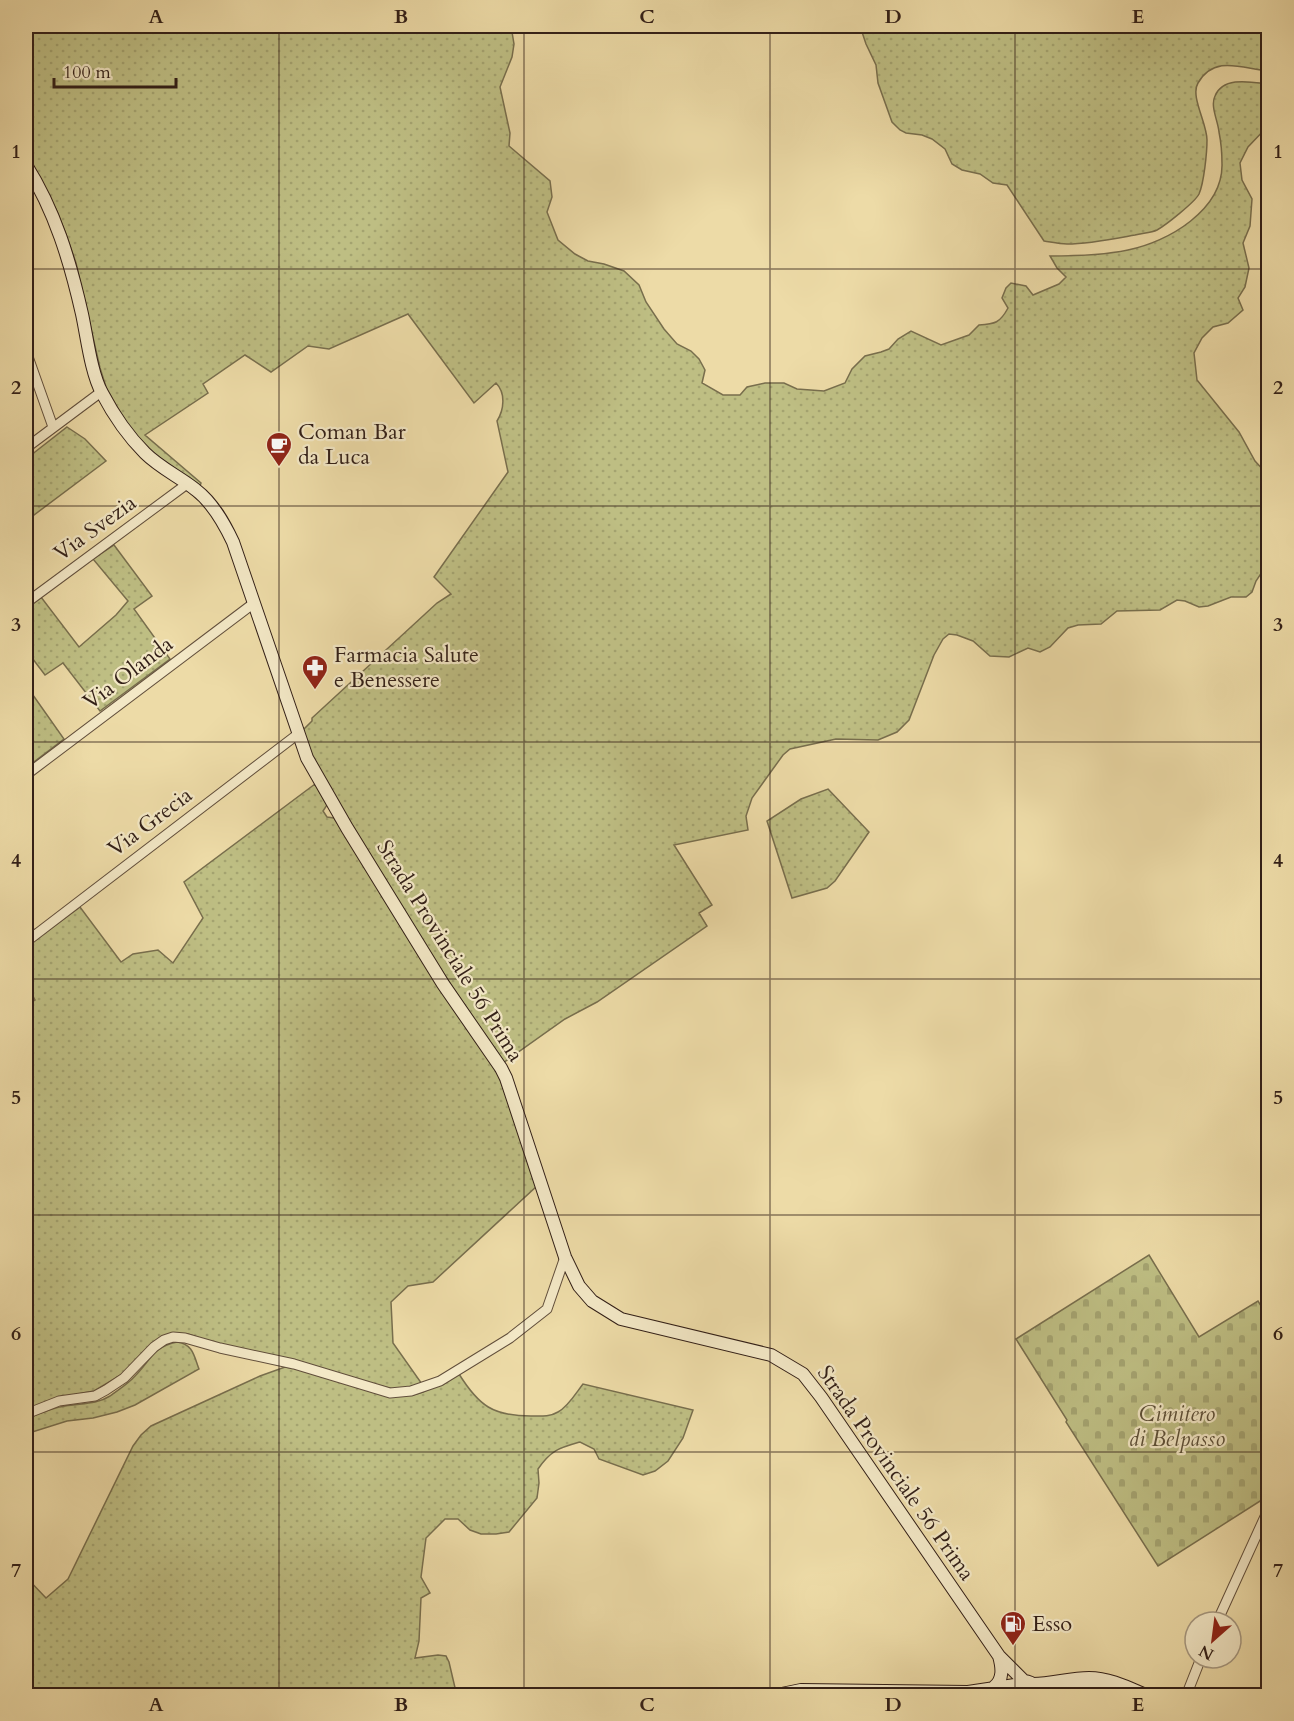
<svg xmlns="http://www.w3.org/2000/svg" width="1294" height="1721" font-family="Cardo,serif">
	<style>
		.grass { fill: url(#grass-dots); stroke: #786e4d; stroke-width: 1.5 }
		.cemetery { fill: url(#cemetery-stones); stroke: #786e4d; stroke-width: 1.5 }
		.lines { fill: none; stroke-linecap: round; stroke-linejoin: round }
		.street-casing { stroke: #614e3b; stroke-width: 11 }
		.secondary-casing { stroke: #321f17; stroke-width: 14 }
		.street { stroke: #f3e8c6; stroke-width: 9 }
		.secondary { stroke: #f3e8c6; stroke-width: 12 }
		.grid { fill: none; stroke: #321f17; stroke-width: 1.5; stroke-opacity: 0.55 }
		.labels { text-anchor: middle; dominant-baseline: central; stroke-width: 4.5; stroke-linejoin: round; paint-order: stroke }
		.poi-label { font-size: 22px; fill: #321f17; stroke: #f3e8c6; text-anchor: start }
		.street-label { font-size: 22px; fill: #321f17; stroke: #f3e8c6 }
		.park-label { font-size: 22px; font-style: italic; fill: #5c4f37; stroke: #f3e8c6 }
		.neatline { fill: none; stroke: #321f17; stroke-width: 2 }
		.grid-label { font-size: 20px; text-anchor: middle; font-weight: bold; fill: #321f17 }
	</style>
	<defs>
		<pattern id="grass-dots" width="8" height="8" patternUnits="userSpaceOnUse" patternTransform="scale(1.5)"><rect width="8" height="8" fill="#bebe83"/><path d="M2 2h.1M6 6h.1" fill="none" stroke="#a4a370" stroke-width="1.8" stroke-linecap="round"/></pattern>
		<pattern id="cemetery-stones" width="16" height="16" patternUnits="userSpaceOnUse" patternTransform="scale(1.5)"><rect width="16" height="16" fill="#bebe83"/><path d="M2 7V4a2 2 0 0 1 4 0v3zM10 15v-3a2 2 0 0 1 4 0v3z" fill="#a4a370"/></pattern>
	</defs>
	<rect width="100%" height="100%" fill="#eddba7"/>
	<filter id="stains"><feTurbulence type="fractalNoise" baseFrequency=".00333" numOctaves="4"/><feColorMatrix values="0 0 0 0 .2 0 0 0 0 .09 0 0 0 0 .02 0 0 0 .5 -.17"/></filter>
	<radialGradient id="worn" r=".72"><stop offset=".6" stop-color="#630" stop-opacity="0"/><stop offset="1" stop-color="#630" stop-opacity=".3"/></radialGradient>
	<path class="grass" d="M26,26H517L512,32L514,44L512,57L500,87L510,133L509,146L550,181L552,197L547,212L558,240L575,254L588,261L604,264L624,271L639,285L646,302L664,329L677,344L691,351L699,359L705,370L702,383L723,395H740L747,387L765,383H784L797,389L824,391L845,383L852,369L865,356L881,352L889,349L898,339L911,331L941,345L969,335L979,325C995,324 1000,323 1008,308L1002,298L1006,288L1011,283L1026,286L1033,295L1059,284L1066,277L1057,268L1050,256C1073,256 1105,255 1128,250C1168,242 1223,210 1222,164C1222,153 1221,142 1219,132C1218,121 1210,106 1215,96C1223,76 1251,82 1268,84V126L1248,147L1240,163L1242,180L1252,199L1250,226L1243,243L1249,268L1245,287L1238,298L1243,310L1228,323L1213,327L1202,338L1194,353L1197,380L1239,432L1255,461L1268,475V563L1256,581L1252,592L1246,597H1231L1208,606L1199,607L1185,601L1177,600L1160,610L1117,611L1101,624L1078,625L1068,628L1050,647L1040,652L1028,648L1009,657L990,656L973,641L957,635L949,634L943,639L934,655L909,720L897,732L878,740L836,739L790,749L783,755L752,798L746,816L748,830L674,845L712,905L699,913L707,926L597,1002L565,1019L503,1063L430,953L315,764L302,731L312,721V718L437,603L451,594L434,577L508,472L497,421C504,410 506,393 496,383L474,403L408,314L329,349L308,346L271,372L245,355L203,384L208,393L145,435L201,483L200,486L154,454L141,441L125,421L106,387L100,368L76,263L66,234L56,209L26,156Z
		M860,26H1268V71C1243,69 1215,54 1198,83C1190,96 1207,123 1207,140C1207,152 1204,183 1199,194C1195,202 1166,225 1157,230C1151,233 1142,233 1135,235C1113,239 1089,244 1067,244C1059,244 1051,242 1044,241L1007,185L993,183L980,174L962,170L952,164L945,149L932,139L922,135L906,133L900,130L892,122L878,83L876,65L866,44Z
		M67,427L85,439L106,461L26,521V459Z
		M114,545L152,596L134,609L170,659L100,711L63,663L45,675L26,650V609L41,597L79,647L116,615L128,601L93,559Z
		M28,688L64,739L26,768V690Z
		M315,784L327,805L323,811L327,817L334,818L497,1071L538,1185L433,1282L408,1286L391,1302L393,1343L422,1384L408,1388L393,1389L220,1345L188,1334L173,1333L121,1375L94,1391L73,1395L26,1410V1006L35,1000L26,983V947L80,907L121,962L133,954L158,950L173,963L203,918L184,882Z
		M828,789L869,832L835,881L827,888L792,898L767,821L801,799Z
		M177,1342C193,1344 194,1356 199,1369L135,1405L117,1412L93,1418L67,1421L26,1434V1419C38,1414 51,1408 65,1406C81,1403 96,1405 110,1396C118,1390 128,1384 135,1376C150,1361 154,1346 177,1342Z
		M285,1367L299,1369L393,1396L413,1395L423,1392L459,1374C479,1406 493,1416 531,1416C540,1416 550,1417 558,1412C568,1407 576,1393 583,1384L693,1410L683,1438L668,1461L655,1471L643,1475L599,1459L594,1449L580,1442C559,1448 551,1450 538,1469L539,1483L537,1498L509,1532L496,1534H481L470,1530L458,1519H445L426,1538L421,1577L430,1593L421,1598L419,1641L415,1658L438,1655L446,1656L449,1662L456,1692L466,1695H26V1577L46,1598L68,1579L133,1446L141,1435L151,1426L260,1376Z"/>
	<path class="cemetery" d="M1149,1255L1199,1337L1258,1301L1268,1317V1496L1158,1566L1066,1422L1067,1420L1016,1339Z"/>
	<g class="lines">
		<defs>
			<path id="street" d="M26,351L53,427
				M26,448L101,392
				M26,603L187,484
				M26,775L254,603
				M26,927L33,936
				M26,942L298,734
				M26,1414L59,1401L95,1396L106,1390L124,1378L154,1347L164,1340L173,1337L185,1338L220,1348L294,1364L390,1393L411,1391L440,1381L510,1338L547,1309L565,1257
				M1217,1622L1268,1510
				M1186,1696L1201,1658"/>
			<path id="secondary" d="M26,165C55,211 70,261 82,314C87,337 91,373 102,393C113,414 128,436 145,453C160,468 180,477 196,490C213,503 224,523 233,542L307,758L347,828L443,984L501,1068L506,1078L565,1257L579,1286L592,1301L621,1319L771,1355L803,1374L821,1397L999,1656L1024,1681
				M1033,1684C1052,1684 1070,1678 1089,1678C1110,1678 1129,1688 1148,1696
				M994,1687C1004,1679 1002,1667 999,1656
				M772,1696L801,1690L968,1692L1015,1685
				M1012,1696C1012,1687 1016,1682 1024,1681C1033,1682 1038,1687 1038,1696
				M1048,1696C1073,1686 1098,1686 1123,1696"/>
		</defs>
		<use href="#street" class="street-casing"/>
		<use href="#secondary" class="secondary-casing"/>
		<use href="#street" class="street"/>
		<use href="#secondary" class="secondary"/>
	</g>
	<path class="grid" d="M279,26V1696M524,26V1696M770,26V1696M1015,26V1696M26,269H1268M26,506H1268M26,742H1268M26,979H1268M26,1215H1268M26,1452H1268"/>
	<defs>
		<symbol id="cafe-pin" viewBox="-11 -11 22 30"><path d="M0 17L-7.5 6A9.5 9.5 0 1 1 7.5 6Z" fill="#8f2418" stroke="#f3e8c6"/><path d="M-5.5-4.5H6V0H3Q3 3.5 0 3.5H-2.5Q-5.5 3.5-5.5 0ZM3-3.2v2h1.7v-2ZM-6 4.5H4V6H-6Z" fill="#fff"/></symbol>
		<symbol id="pharmacy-pin" viewBox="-11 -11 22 30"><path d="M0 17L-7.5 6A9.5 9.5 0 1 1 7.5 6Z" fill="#8f2418" stroke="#f3e8c6"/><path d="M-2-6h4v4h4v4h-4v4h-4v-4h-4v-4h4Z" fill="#fff"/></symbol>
		<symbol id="fuel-pin" viewBox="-11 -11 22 30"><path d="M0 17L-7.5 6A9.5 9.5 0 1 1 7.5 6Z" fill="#8f2418" stroke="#f3e8c6"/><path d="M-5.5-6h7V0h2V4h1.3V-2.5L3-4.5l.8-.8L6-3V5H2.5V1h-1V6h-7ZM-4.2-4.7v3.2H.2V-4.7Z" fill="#fff"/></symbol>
	</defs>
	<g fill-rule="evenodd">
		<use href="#cafe-pin" x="264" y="430" width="30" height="40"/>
		<use href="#pharmacy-pin" x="300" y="653" width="30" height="40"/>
		<use href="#fuel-pin" x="998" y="1609" width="30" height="40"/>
	</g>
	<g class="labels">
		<g class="poi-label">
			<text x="298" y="432">Coman Bar<tspan x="298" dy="25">da Luca</tspan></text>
			<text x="334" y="655">Farmacia Salute<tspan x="334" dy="25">e Benessere</tspan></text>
			<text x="1032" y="1624">Esso</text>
		</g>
		<g class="street-label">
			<text transform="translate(95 528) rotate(-36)">Via Svezia</text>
			<text transform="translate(128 673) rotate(-37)">Via Olanda</text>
			<text transform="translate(150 822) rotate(-37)">Via Grecia</text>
			<text transform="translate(450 951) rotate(58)">Strada Provinciale 56 Prima</text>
			<text transform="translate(896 1473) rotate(55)">Strada Provinciale 56 Prima</text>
		</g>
		<g class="park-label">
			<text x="1177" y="1414">Cimitero<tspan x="1177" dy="25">di Belpasso</tspan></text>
		</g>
	</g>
	<rect width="1294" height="1721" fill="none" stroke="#eddba7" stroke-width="66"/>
	<g transform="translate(1213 1640) rotate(208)"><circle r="28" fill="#f3e8c6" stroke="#a69880" stroke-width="1.5"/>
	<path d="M0-4.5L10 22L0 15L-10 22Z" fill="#8f2418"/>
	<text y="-9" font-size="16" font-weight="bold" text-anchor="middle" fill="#321f17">N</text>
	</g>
	<path d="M54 78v9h122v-9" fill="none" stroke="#321f17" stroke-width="3"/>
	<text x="63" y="78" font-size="18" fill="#321f17" stroke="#f3e8c6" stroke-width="4.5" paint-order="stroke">100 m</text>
	<rect x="33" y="33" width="1228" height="1655" class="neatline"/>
	<g class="grid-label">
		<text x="156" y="23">A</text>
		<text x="401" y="23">B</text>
		<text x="647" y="23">C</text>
		<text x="893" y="23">D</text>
		<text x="1138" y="23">E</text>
		<text x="16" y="158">1</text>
		<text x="1278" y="158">1</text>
		<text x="16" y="394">2</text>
		<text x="1278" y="394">2</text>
		<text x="16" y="631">3</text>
		<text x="1278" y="631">3</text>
		<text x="16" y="867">4</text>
		<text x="1278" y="867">4</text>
		<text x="16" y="1104">5</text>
		<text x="1278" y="1104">5</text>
		<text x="16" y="1340">6</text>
		<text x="1278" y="1340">6</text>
		<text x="16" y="1577">7</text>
		<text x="1278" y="1577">7</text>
		<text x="156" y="1711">A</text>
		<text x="401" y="1711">B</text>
		<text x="647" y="1711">C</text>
		<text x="893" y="1711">D</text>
		<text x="1138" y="1711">E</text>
	</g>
	<rect width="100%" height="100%" filter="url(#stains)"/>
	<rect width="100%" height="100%" fill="url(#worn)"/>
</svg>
